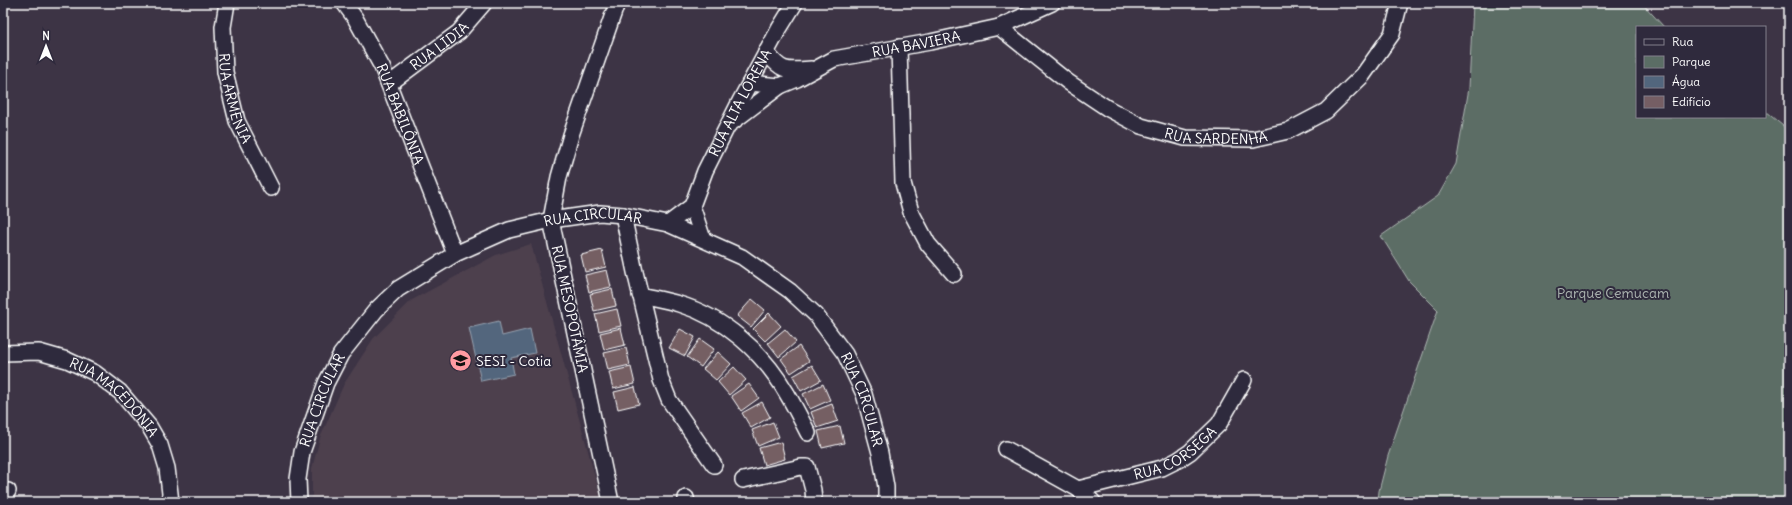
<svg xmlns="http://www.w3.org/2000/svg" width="1792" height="505" font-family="Delius,sans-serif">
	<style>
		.built { fill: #4e414e }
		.green { fill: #5b6d65; stroke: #adb6b2 }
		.water { fill: #52667d; stroke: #97a3b1 }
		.building { fill: #755e64; stroke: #fff }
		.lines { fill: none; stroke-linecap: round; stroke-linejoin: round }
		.minor-casing { stroke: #fff; stroke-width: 18 }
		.minor { stroke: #2f2a3d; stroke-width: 15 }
		.labels { text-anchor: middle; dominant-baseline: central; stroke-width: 4; stroke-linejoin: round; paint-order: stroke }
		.street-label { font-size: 14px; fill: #fff; stroke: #2f2a3d }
		.park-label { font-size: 14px; fill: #adb6b2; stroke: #2f2a3d }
		.poi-label { font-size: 14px; fill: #fff; stroke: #2f2a3d; text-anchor: start }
	</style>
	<rect width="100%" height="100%" fill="#3d3445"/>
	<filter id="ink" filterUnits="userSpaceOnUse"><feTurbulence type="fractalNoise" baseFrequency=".025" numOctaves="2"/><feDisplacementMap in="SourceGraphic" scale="8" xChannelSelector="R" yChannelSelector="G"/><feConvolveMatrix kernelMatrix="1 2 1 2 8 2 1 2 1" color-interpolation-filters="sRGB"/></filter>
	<g filter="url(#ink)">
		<path class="built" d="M531,244L602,502H312V469L320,438L344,384L373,339L412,300L496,255Z"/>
		<path class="green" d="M1473,3H1642L1664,27H1637V117H1765V111L1789,131V502H1378L1379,491L1388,456L1438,310L1409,281L1381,236L1438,196L1456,164L1469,88Z"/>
		<path class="water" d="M499,321L502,336L530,329L535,353L511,358L514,374L481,381L469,328Z"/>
		<path class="building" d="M602,250L606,267L585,272L581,255Z
			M607,270L611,287L589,292L585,275Z
			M612,289L616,306L594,311L590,294Z
			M752,299L765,310L751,327L737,316Z
			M617,309L621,326L599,331L595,314Z
			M769,313L781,326L765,341L753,329Z
			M621,328L625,345L604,350L600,333Z
			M680,329L695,337L685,356L669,348Z
			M785,329L796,342L779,357L768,343Z
			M700,339L714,349L701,367L687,357Z
			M799,346L809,361L791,373L781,359Z
			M626,348L630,365L608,370L604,353Z
			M718,352L731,364L716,380L703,369Z
			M812,365L821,380L801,391L793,376Z
			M631,367L635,384L613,389L609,372Z
			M734,367L746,380L729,395L718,382Z
			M749,384L759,398L741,411L731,396Z
			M823,384L830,400L810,409L803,394Z
			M635,387L639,404L618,409L614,392Z
			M762,402L770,417L751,428L742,413Z
			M832,404L838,421L817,428L811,412Z
			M773,422L779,437L758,446L752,430Z
			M840,426L844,443L822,448L818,431Z
			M781,442L785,459L764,465L759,448Z"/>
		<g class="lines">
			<defs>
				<g id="minor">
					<path id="s1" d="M227,3L223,27L225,72L237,121L271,188"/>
					<path id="s2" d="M344,3L355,18L382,67L455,254"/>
					<path id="s3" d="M999,27L1068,82L1107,108L1141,126L1185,138L1253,139L1288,131L1326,111L1363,75L1392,34L1400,3"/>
					<path d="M899,47L903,183L911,212L928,244L954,274"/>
					<path d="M766,52C782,72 785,71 811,69"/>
					<path id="s4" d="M750,83L780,86L797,79L834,59L930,42L999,27L1052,3"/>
					<path id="s5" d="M389,84L459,32L484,3"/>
					<path d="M731,123L780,86"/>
					<path d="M692,206L703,239"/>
					<path d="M623,215L635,272L661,380L669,400L714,465"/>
					<path id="s6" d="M668,224L692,206L705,171L740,101L779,29L795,3"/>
					<path d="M640,295C653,298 666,300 679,304C723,317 763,352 786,392C794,405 801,419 808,433"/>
					<path id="s7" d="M3,353L39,352L67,360L95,373L120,392L149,426L160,445L167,468L171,502"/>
					<path d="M1006,449L1078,489L1093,502"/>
					<path d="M743,480L801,467H807L813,490L814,502"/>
					<path id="s8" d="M1078,489L1162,468L1178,460L1190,452L1219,424L1244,380"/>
					<path d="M686,498L687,502"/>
					<path d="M3,499L8,491"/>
					<path id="s9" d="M299,502L298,479L302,452L326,383L341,354L376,310L398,289L455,254L509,230L551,220L600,213L623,215L668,224L742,257L790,291L816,315L845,354L864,394L880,453L886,487V502"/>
					<path d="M611,502L551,220L559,177L571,135L617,3"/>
				</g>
			</defs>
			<use href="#minor" class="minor-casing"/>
			<use href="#minor" class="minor"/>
		</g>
	</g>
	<defs>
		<symbol id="school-disc" viewBox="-11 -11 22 22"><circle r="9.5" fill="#ff9aa2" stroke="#2f2a3d"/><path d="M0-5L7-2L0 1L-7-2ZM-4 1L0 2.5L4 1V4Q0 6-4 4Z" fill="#111"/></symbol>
	</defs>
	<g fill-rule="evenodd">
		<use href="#school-disc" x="448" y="348" width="25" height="25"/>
	</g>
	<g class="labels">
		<g class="street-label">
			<text stroke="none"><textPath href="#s4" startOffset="174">RUA BAVIERA</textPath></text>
			<text stroke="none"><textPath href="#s5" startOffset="63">RUA LIDIA</textPath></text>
			<text stroke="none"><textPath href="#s1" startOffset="97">RUA ARMENIA</textPath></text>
			<text stroke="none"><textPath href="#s6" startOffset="144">RUA ALTA LORENA</textPath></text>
			<text stroke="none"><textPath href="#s2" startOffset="125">RUA BABILÔNIA</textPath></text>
			<text stroke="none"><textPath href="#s3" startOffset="250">RUA SARDENHA</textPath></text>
			<text stroke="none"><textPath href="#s9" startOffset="454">RUA CIRCULAR</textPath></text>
			<text transform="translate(570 309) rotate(78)">RUA MESOPOTÂMIA</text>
			<text stroke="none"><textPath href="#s7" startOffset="126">RUA MACEDÔNIA</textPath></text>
			<text stroke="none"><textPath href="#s9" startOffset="106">RUA CIRCULAR</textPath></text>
			<text stroke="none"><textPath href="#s9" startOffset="803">RUA CIRCULAR</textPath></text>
			<text stroke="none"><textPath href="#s8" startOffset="105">RUA CORSEGA</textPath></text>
		</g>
		<g class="park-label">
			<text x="1613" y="293">Parque Cemucam</text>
		</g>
		<g class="poi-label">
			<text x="476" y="361">SESI - Cotia</text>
		</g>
	</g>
	<rect width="1792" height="505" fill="none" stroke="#2f2a3d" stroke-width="16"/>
	<rect x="8" y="8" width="1776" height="489" fill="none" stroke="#fff" stroke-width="1.5" filter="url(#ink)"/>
	<rect x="1636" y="26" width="130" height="92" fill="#2f2a3d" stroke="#827f8b"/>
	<rect x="1644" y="39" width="20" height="6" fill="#2f2a3d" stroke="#827f8b"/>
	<text x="1672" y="46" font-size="12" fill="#ffffff">Rua</text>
	<rect x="1644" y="56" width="20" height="12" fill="#5b6d65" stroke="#827f8b"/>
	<text x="1672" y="66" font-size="12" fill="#ffffff">Parque</text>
	<rect x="1644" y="76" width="20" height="12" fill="#52667d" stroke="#827f8b"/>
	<text x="1672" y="86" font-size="12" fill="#ffffff">Água</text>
	<rect x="1644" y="96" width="20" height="12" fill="#755e64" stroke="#827f8b"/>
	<text x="1672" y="106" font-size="12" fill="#ffffff">Edifício</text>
	<g transform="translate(46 46)" stroke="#2f2a3d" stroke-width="3" paint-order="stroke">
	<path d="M0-3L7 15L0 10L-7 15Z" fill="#ffffff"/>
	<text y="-6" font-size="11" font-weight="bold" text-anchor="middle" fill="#ffffff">N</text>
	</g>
</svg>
